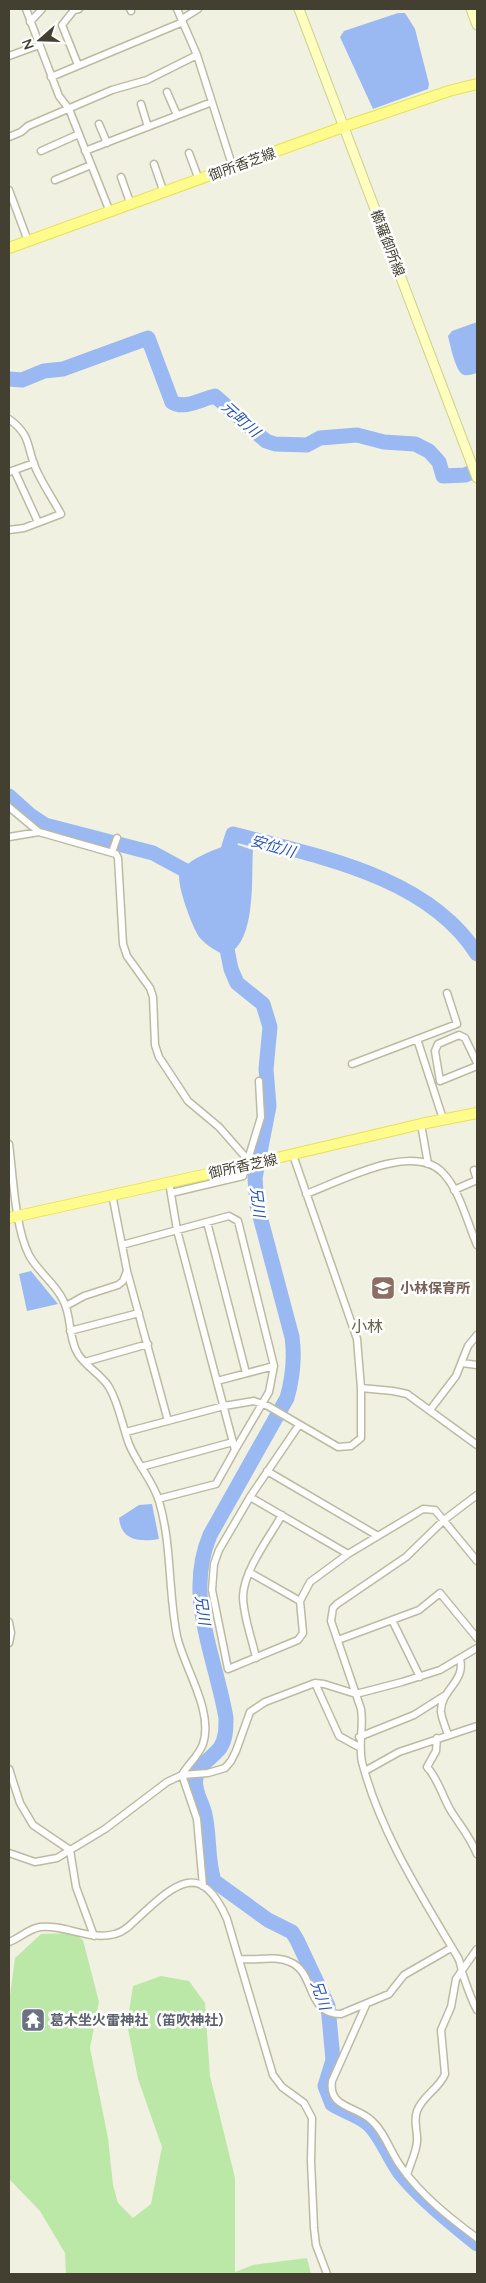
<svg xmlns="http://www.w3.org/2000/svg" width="486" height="2283" font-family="Quicksand,'Noto Sans JP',sans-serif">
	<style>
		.green { fill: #bbe8a7 }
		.water { fill: #9ab8f2 }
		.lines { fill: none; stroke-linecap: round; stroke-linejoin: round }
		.river { stroke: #9ab8f2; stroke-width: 15 }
		.minor-casing { stroke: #bdbaa4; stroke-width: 9 }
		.secondary-casing { stroke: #d0d08d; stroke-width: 11 }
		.primary-casing { stroke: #e7e159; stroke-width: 12 }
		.minor { stroke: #fff; stroke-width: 6 }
		.secondary { stroke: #feffbe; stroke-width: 9 }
		.primary { stroke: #fffb8d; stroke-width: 10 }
		.primary-bridge-casing { stroke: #e7e159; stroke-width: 12; stroke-linecap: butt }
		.primary-bridge { stroke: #fffb8d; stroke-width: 10 }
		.labels { text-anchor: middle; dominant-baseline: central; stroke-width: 5; stroke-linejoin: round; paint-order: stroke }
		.street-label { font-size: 14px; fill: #434032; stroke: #fff }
		.education-label { font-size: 14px; font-weight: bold; fill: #785e54; stroke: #fff; text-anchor: start }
		.worship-label { font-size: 14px; font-weight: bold; fill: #5b616d; stroke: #fff; text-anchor: start }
		.water-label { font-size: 15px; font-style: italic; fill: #2955b1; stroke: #fff }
		.quarter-label { font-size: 16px; fill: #666249; stroke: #fff }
	</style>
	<rect width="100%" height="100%" fill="#f1f1e1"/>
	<path class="green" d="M74,1933L83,1940L99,2002L90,2048L108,2138L113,2185L118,2203L133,2218L151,2204L162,2147L138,2079L127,2024L133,1986L161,1976L189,1981L205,2003L210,2076L235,2178V2272L253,2265L307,2258L311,2274H66L65,2253L40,2211L9,2179V2003L15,1958L41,1934Z"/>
	<path class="water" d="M398,13H405L415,29L429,84L428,89L373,109L340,37L344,31Z
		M477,322V373C472,374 466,377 462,374C455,369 450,344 448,336L452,331Z
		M232,843L253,850C251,878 257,945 225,955C216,951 206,945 200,938C193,930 175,881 180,873C190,857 215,850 232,843Z
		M31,1271L58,1304L27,1311L19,1274Z
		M152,1504L159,1539C140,1542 121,1541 119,1518L139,1505Z"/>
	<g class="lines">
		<path class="river" d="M9,379L22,380L44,371L63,369L148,338L172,402C185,410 201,399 215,396L266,441L275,444L307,445L320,438L357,435L384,442L415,444L429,451L439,462L443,476L465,475L477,470
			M9,796L30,815L45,825L153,853L201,879
			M224,863L233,834C317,856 428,876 477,954
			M224,934L231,969L237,983L263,1004L270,1027L266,1069L269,1106L255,1178L257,1205L292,1337C295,1359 293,1377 287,1398L210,1535C184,1597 215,1654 226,1718C226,1728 226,1739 220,1748C212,1758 198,1765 196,1778C193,1791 203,1803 205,1815C210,1837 207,1859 214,1881L268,1920L292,1932L297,1940L328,2006L333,2060L325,2086L332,2104C343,2111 356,2115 366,2122C380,2132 389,2159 400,2173C422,2200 450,2222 477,2244"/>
		<defs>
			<path id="minor" d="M26,9L59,96L69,109L110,212
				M130,9L131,11
				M177,9L197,55L233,168
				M182,19L198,9
				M30,22L42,9
				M9,56L39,45
				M78,65L62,25L74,10L79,9
				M51,77L183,22
				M167,92L177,115
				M141,104L148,127
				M99,124L107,143
				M9,137L21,132L28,126L112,90L147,80L197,55
				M41,151L79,134
				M85,151L212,102
				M189,153L199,180
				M154,164L164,193
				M121,177L131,205
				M55,180L91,165
				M9,190L28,241
				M9,419C32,436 26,446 36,469C43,485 53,499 61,514L24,528L9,530
				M14,470L38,522
				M9,472L34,463
				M9,807L39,832L116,854L118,858L123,944L127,956L150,988L153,997L155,1045L159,1057L188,1101L219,1127L248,1160
				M9,837L39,832
				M112,852L117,838
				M417,1039L443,1119
				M477,1063L465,1038L459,1035L438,1044L435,1051L440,1081L477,1066
				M352,1064L457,1024L447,993
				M421,1124L428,1164
				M9,1144C13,1175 15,1228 29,1255C38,1272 55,1283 63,1300C72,1316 68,1338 78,1354C86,1367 101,1374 109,1387C119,1404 122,1425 129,1444C137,1464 153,1481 159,1501C172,1545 168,1591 177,1636C184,1668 214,1711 203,1744C198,1757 188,1764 182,1775L197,1819L203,1886
				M474,1170L477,1180
				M454,1190L477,1180
				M171,1193L243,1176L261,1117L259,1081
				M112,1194L127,1271L168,1421
				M306,1194C339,1182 413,1141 443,1173C460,1191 467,1222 477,1245
				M207,1222L246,1373
				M122,1245L229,1216L238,1221L274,1366L217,1381
				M66,1306L84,1296L118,1285L123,1281L127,1271
				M70,1331L139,1313
				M85,1362L148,1344
				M462,1363L477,1365
				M361,1388L393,1391L407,1394L477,1445
				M430,1410L456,1376L468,1346L477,1335
				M299,1425L250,1497L219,1550L214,1564L212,1590L228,1669L298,1640L303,1633L300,1601L310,1582L348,1554L423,1509L435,1510L477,1561
				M126,1432L224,1406L254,1401L268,1406L338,1447L351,1446L361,1438V1388L357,1339L293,1155
				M235,1450L269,1392L274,1366
				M141,1467L233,1442
				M267,1471L378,1536
				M477,1495L444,1520L406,1557L337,1604L333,1608L331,1621L361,1709C364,1727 358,1743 362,1762C380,1832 421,1895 457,1956C461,1962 461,1969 463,1975C467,1987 471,1999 477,2010
				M250,1497L348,1554
				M158,1499L216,1484L235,1450L177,1230L169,1182
				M249,1572L300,1601
				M392,1620L420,1677
				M9,1622L11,1633L9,1643
				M338,1640L419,1610L440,1593L477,1638
				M256,1658C252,1638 243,1616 243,1596C244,1570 269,1538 282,1515
				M315,1683L339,1736L359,1747
				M448,1735C446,1728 442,1720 441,1712C440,1690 466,1682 460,1659
				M359,1737L414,1715L444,1696
				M437,1738L436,1751L427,1767C439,1780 442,1796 451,1811C461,1827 469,1835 477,1854
				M9,1769L20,1803L33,1825L70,1850L76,1887L94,1936
				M365,1771L399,1752L477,1726
				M9,1853L35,1862L57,1858L105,1829L167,1782L182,1775L208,1773L225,1768L231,1761L236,1751L250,1712L265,1702L315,1683L324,1684L356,1694L402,1682L440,1670L477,1648
				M9,1942C20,1938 28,1929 40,1927C65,1924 88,1941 115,1934C125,1932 132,1923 139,1917C175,1884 201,1859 227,1919L273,2075L282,2087L304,2103L312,2118L311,2161L314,2228L316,2245L327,2274
				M240,1959C256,1961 275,1955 290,1962C316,1972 305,2014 341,2014L389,1994L404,1975L451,1948
				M366,2005L332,2081C328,2108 356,2106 371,2120C385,2132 391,2154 402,2168C422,2196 450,2218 477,2238
				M407,2175C410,2164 416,2153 417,2142C418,2131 413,2122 417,2111C423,2095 439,2089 445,2074L441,2030L451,2007L456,1979L477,1949"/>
			<path id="secondary" d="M299,9L477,478
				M471,9L477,25"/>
			<path id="primary" d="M9,248L343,127L449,91L477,84
				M264,1161L421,1124L477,1113
				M9,1218L239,1167"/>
		</defs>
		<use href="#minor" class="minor-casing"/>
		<use href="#secondary" class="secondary-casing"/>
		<use href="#primary" class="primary-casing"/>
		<use href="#minor" class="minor"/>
		<use href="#secondary" class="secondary"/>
		<use href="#primary" class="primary"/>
		<defs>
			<path id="primary-bridge" d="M239,1167L264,1161"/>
		</defs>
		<use href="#primary-bridge" class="primary-bridge-casing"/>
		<use href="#primary-bridge" class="primary-bridge"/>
	</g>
	<defs>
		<symbol id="school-square" viewBox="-11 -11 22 22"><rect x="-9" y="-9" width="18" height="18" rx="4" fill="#8d6e63" stroke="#fff"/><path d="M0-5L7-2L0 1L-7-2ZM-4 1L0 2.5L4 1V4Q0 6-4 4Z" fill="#fff"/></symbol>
		<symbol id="temple-square" viewBox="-11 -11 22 22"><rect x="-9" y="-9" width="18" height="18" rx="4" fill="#6b7280" stroke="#fff"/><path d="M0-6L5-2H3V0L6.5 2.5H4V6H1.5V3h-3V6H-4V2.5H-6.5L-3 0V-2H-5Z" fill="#fff"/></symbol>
	</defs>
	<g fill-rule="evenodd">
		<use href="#school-square" x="369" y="1274" width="28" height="28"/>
		<use href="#temple-square" x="19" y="2006" width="28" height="28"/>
	</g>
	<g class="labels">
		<g class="street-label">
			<text transform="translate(242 164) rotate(-20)">御所香芝線</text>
			<text transform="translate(388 243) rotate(69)">櫛羅御所線</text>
			<text transform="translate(243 1166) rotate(-12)">御所香芝線</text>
		</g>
		<g class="education-label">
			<text x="400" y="1288">小林保育所</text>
		</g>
		<g class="worship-label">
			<text x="50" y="2020">葛木坐火雷神社（笛吹神社）</text>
		</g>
		<g class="water-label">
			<text transform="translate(241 419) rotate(42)">元町川</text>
			<text transform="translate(273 846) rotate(16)">安位川</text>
			<text transform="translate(258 1202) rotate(83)">兄川</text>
			<text transform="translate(203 1610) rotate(82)">兄川</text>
			<text transform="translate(321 1995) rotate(70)">兄川</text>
		</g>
		<g class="quarter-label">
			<text x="367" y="1326">小林</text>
		</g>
	</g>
	<rect width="486" height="2283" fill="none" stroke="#434032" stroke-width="20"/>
	<g transform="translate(40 40) rotate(250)" stroke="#ffffff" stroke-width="4" paint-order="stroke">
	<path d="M0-4L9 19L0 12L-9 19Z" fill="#434032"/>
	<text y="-8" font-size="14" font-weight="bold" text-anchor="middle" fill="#434032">N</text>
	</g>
</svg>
